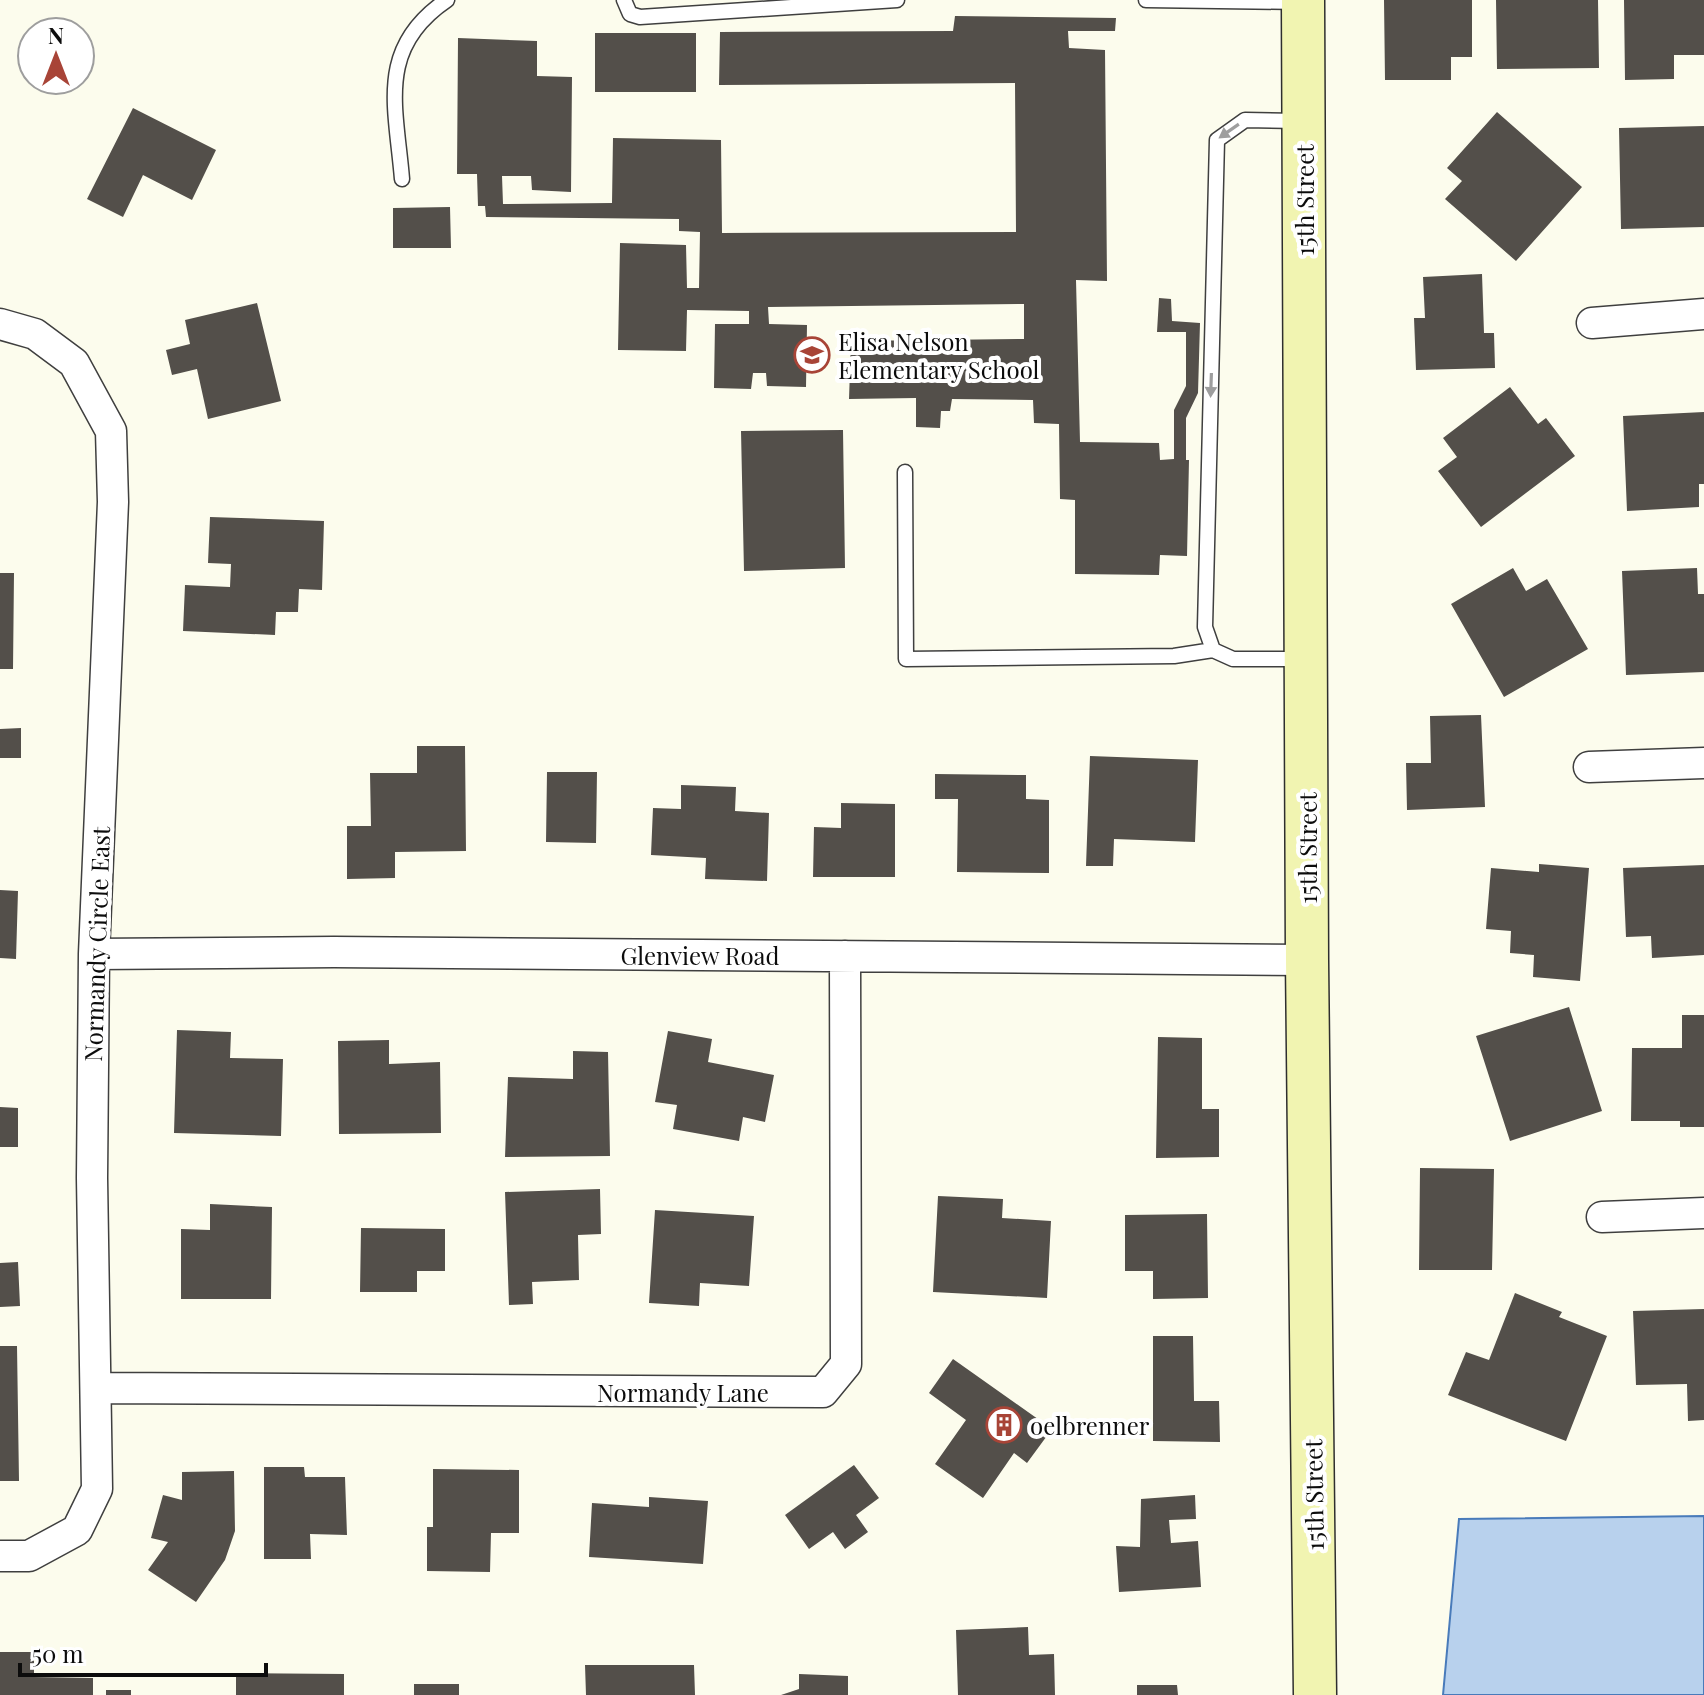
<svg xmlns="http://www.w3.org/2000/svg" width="1704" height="1695" font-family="'Playfair Display',serif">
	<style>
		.water { fill: #b8d1ed; stroke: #497bba; stroke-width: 2 }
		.building { fill: #534f4a }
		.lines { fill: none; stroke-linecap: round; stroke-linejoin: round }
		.lane-casing { stroke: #3f3f3f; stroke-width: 17 }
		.street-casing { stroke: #3f3f3f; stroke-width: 33 }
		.secondary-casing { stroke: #2e2e2e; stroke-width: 45 }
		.lane { stroke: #fff; stroke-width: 14 }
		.street { stroke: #fff; stroke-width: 30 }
		.secondary { stroke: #f1f4b1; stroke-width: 42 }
		.oneway { fill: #9e9e9e }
		.labels { text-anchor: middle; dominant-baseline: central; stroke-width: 8; stroke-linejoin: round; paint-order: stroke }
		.street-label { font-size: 24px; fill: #0c0c0c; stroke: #fff }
		.poi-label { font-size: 24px; fill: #0c0c0c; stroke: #fff; text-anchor: start }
	</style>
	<rect width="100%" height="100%" fill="#fcfced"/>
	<path class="water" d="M1704,1516V1695H1443L1459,1519Z"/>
	<path class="building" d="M1384,0H1472V57H1451V80H1385Z
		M1496,0H1598L1599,68L1497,69Z
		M1624,0H1704V55H1674V79L1625,80Z
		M955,16L1116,18L1115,31H1068L1069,48L1105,50L1107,281L1076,280L1080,442L1159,443L1160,460L1174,459V410L1186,386V332H1157L1159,298L1171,299L1172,321L1200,323L1198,393L1186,418V460H1189L1187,556L1160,555L1159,575L1075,574V500L1060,499L1059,424L1034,423L1033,400L952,399L950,411H941L940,428L916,427V398L849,399L851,341L1024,339V304L768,307L769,324L807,325L806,387L767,386L766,373H753L751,389L714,388L715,324H749V311L687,310L686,351L618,350L620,243L686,245L687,288H699L700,232L679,231V219L486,217L485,206H478L477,174H457L458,38L537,41V76L572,77L571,192L532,190L531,176H502L503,204L612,203L613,138L721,140L722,233L1016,232L1015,83L719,85L720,32L953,31Z
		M595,33H696V92H595Z
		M133,108L216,150L192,200L143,175L123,217L87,199Z
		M1497,112L1582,187L1516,261L1445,199L1462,181L1447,168Z
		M1704,126V227L1621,229L1619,128Z
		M450,207L451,248H393V208Z
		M1482,274L1484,333H1494L1495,368L1416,370L1414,318H1425L1423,277Z
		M257,303L281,401L208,419L197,369L172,375L166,350L190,344L185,320Z
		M1510,387L1538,424L1546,418L1575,456L1481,527L1438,471L1457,457L1443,438Z
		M1704,412V484H1699V507L1627,511L1623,416Z
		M843,430L845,568L744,571L741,431Z
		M210,517L324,521L322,590L299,589L298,612H276L275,635L183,631L185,585L230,587L231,564L208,563Z
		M1513,568L1526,591L1547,579L1588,649L1504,697L1451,604Z
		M1697,568L1698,594H1704V672L1626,675L1622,571Z
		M0,573H14L13,669H0Z
		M1481,715L1485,807L1407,810L1406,763H1431L1430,716Z
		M21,728V758H0V729Z
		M417,746H465L466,851L395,852V878L347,879V826H371L370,773H417Z
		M1090,756L1198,760L1195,842L1114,839L1113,866H1086Z
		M547,772H597L596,843L546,842Z
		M935,774L1026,775V799L1049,800V873L957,872L958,799H935Z
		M681,785L736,787L735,811L769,813L767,881L705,879L706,858L651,855L653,808L681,809Z
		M841,803L895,804V877H813L814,827L841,828Z
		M1539,864L1589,868L1580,981L1533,977L1534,955L1510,953L1511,931L1486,929L1491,868L1539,872Z
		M1704,865V955L1652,958L1651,936L1626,937L1623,868Z
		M0,890L18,891L16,959L0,958Z
		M1569,1007L1602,1111L1510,1141L1476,1036Z
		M1682,1015H1704V1127H1680V1121H1631L1632,1048H1682Z
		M177,1030L231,1032L230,1058L283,1059L281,1136L174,1133Z
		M668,1031L712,1039L708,1062L774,1075L765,1122L743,1117L739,1141L673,1129L677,1105L655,1102Z
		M1158,1037L1202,1038V1109H1219V1157L1156,1158Z
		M389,1040V1064L440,1062L441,1133L339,1134L338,1041Z
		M573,1051L608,1052L610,1156L505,1157L508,1077L573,1079Z
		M0,1107L18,1108V1147H0Z
		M1420,1168L1494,1169L1492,1270H1419Z
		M600,1189L601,1234L578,1235L579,1280L532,1282L533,1304L509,1305L505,1192Z
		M938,1196L1003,1199L1002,1218L1051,1221L1047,1298L933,1292Z
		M210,1204L272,1207L271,1299H181V1229L210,1230Z
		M655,1210L754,1216L749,1286L700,1283L699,1306L649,1303Z
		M1207,1214L1208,1298L1153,1299V1271H1125V1215Z
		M361,1228L445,1229V1271H417V1292H360Z
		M18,1262L20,1306L0,1307V1263Z
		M1515,1293L1562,1312L1559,1317L1607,1336L1566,1441L1448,1395L1466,1352L1489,1360Z
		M1704,1309V1420L1688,1421L1687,1384L1636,1385L1633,1311Z
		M1153,1336H1193L1194,1401H1219L1220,1442L1153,1441Z
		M0,1346H17L19,1481H0Z
		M953,1359L1052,1429L1027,1463L1014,1453L983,1498L935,1464L966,1420L929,1393Z
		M854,1465L879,1498L856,1515L868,1532L845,1549L833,1532L809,1549L785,1515Z
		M264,1467H304L305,1477H345L347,1535L310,1534L311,1559H264Z
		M433,1469L519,1470V1533H491L490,1572L427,1571V1527H433Z
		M234,1471L235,1531L225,1560L196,1602L148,1570L168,1542L151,1538L163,1495L182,1500V1472Z
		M1195,1495L1196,1519L1169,1520L1171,1543L1198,1541L1201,1587L1119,1592L1116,1546L1140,1547L1141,1499Z
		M649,1497L708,1501L703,1564L589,1557L592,1503L649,1507Z
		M1028,1627L1029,1655L1054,1654L1055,1695H958L956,1630Z
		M0,1652H34V1677L93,1678V1695H0Z
		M585,1665H694L695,1695H586Z
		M236,1673L344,1674V1695H236Z
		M799,1674L848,1676V1695H781L799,1689Z
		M414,1684H459V1695H414Z
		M1137,1685H1177L1178,1695H1137Z
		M106,1690H131V1695H106Z"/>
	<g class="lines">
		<defs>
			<path id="lane" d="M624,0L630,14L640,17L897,0
				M1146,0L1301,2
				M1299,121L1245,120L1217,140L1205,627L1213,650L1233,659H1302
				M402,179C396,106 376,48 447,0
				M905,472L906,659L1174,656L1213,650"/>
			<path id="street" d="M1592,323L1704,314
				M0,324L35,334L74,363L111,431L113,502L94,954L92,1178L97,1489L77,1530L29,1556H0
				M1589,767L1704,763
				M94,954L334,952L1307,960
				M1602,1217L1704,1213
				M98,1388L823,1392L846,1364L845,956"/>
			<path id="secondary" d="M1303,0L1307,960L1315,1695"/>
		</defs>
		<use href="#lane" class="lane-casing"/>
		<use href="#street" class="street-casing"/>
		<use href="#secondary" class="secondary-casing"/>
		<use href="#lane" class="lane"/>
		<use href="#street" class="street"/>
		<use href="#secondary" class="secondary"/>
	</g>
	<defs><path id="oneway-solid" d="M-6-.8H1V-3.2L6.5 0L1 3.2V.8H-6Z" transform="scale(2)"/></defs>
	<g class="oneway">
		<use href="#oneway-solid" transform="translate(1229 131) rotate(145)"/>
		<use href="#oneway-solid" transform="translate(1211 385) rotate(92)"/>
	</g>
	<defs>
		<symbol id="school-ring" viewBox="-11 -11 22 22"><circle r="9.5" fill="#fff" stroke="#a84437" stroke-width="1.5"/><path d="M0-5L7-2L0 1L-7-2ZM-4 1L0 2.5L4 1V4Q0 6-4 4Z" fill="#a84437"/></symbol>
		<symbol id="building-ring" viewBox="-11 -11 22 22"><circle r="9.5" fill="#fff" stroke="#a84437" stroke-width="1.5"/><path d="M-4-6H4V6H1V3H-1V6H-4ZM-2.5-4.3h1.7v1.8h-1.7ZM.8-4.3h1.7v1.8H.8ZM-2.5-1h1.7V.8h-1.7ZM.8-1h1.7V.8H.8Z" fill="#a84437"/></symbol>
	</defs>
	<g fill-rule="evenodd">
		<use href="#school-ring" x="792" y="335" width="40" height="40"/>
		<use href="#building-ring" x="984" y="1405" width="40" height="40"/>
	</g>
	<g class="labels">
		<g class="street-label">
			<text transform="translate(1304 200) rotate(-90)">15th Street</text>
			<text transform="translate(1307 848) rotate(-90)">15th Street</text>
			<text transform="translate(96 944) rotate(-88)">Normandy Circle East</text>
			<text x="700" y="955">Glenview Road</text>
			<text x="683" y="1392">Normandy Lane</text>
			<text transform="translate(1313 1495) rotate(-91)">15th Street</text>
		</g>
		<g class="poi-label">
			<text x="838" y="341">Elisa Nelson<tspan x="838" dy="28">Elementary School</tspan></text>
			<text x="1030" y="1425">oelbrenner</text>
		</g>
	</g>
	<g transform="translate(56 56)"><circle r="38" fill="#ffffff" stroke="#9e9e9e" stroke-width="2"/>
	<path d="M0-6L14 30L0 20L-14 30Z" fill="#a84437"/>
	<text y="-12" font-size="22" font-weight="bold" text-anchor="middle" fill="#0c0c0c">N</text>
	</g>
	<path d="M20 1663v12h246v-12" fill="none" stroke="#0c0c0c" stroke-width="4"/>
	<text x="32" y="1663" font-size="24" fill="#0c0c0c" stroke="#ffffff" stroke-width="6" paint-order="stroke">50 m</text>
</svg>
